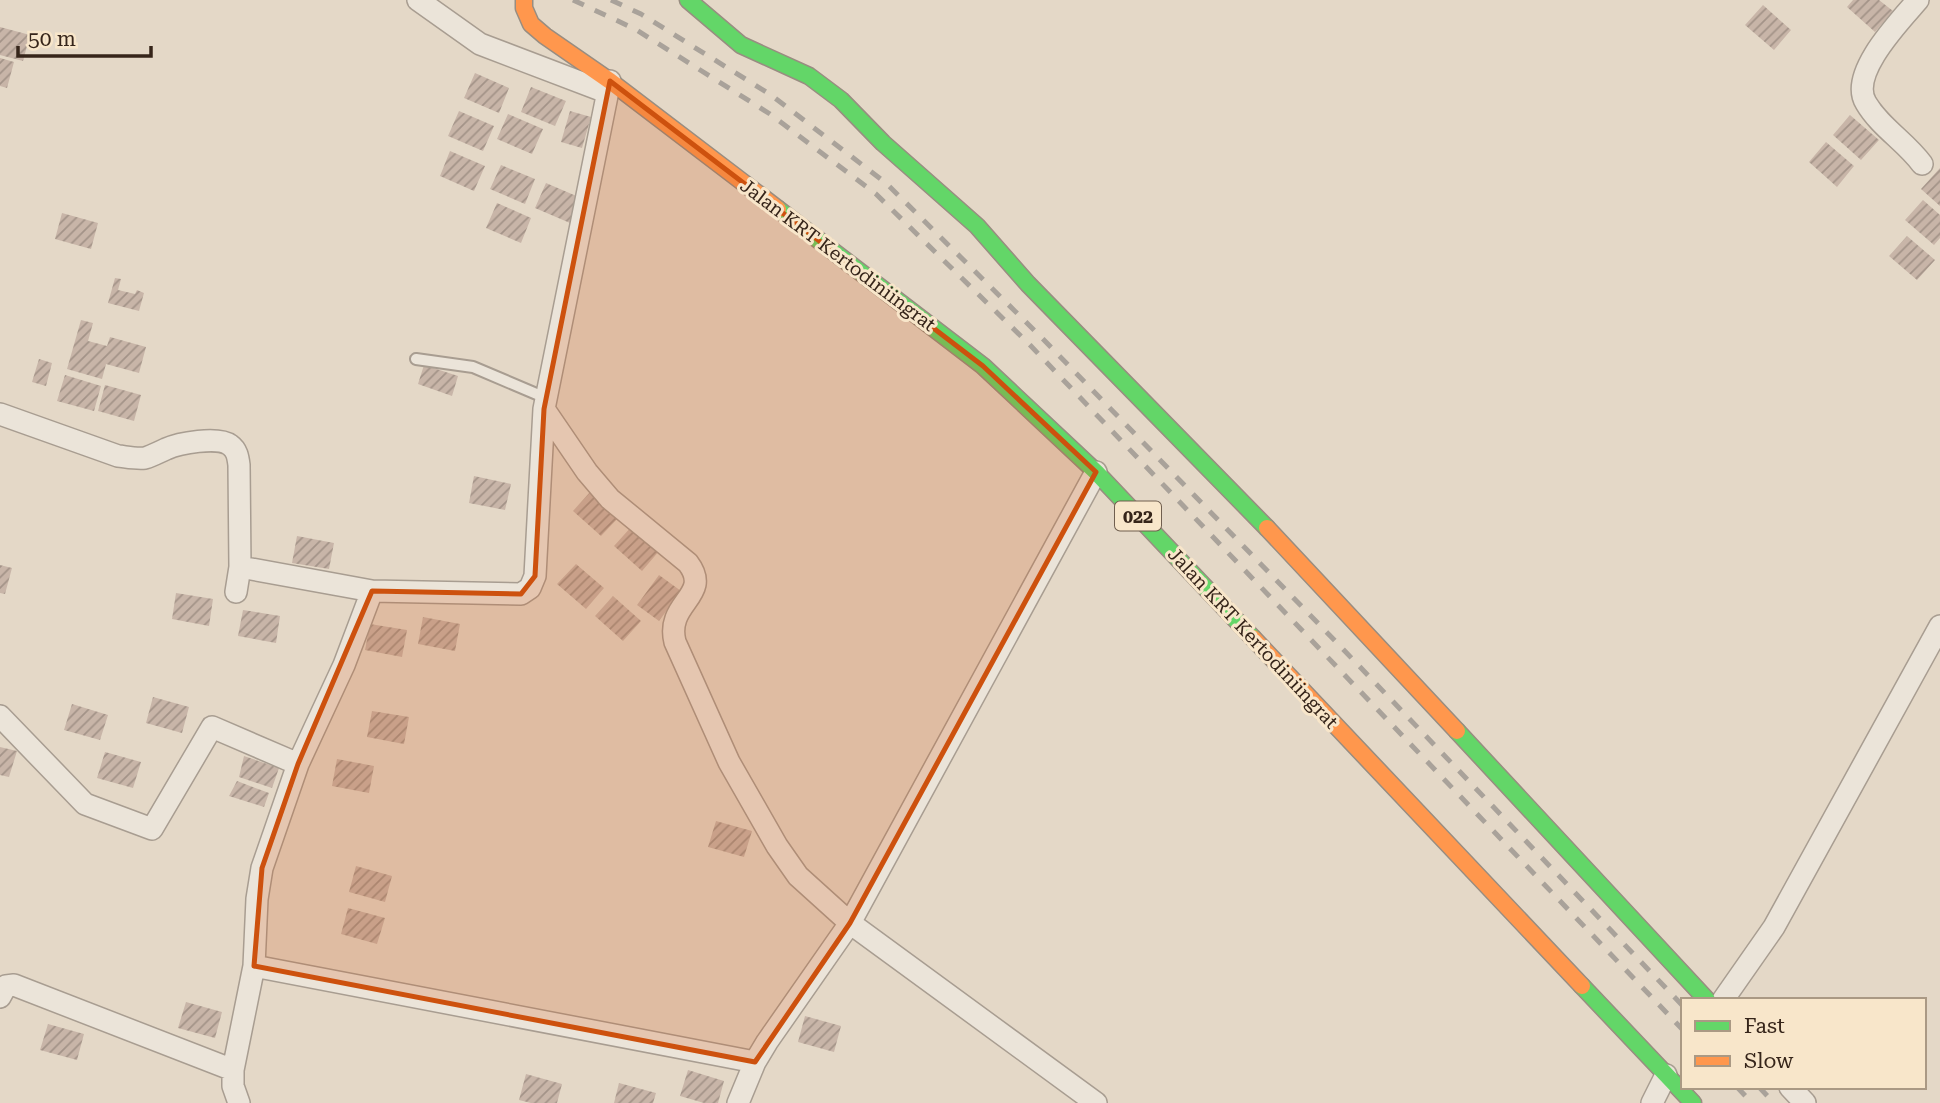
<svg xmlns="http://www.w3.org/2000/svg" width="1940" height="1103" font-family="'Roboto Serif',serif">
	<style>
		.building { fill: url(#building-hatch) }
		.lines { fill: none; stroke-linecap: round; stroke-linejoin: round }
		.lane-casing { stroke: #a89d91; stroke-width: 14 }
		.street-casing { stroke: #a89d91; stroke-width: 24 }
		.fast-casing { stroke: #988d81; stroke-width: 19 }
		.slow-casing { stroke: #988d81; stroke-width: 19 }
		.lane { stroke: #ebe4d9; stroke-width: 10 }
		.street { stroke: #ebe4d9; stroke-width: 21 }
		.fast { stroke: #63d668; stroke-width: 16 }
		.slow { stroke: #ff974d; stroke-width: 16 }
		.rail { stroke: #a9a29a; stroke-width: 5; stroke-dasharray: 12 12; stroke-linecap: butt }
		.marked { fill: #cd510e; fill-opacity: 0.2; stroke: #cd510e; stroke-width: 5; stroke-linejoin: round }
		.labels { text-anchor: middle; dominant-baseline: central; stroke-width: 6; stroke-linejoin: round; paint-order: stroke }
		.shield { fill: #f8e6ca; stroke: #705f4f; stroke-width: 2 }
		.shield-label { font-size: 18px; font-weight: bold; fill: #36251a }
		.street-label { font-size: 19px; fill: #36251a; stroke: #f8e6ca }
	</style>
	<defs>
		<pattern id="building-hatch" width="6" height="6" patternUnits="userSpaceOnUse" patternTransform="scale(1.75)"><rect width="6" height="6" fill="#c8b5a8"/><path d="M-1 1l2-2M0 6l6-6M5 7l2-2" fill="none" stroke="#a39388"/></pattern>
	</defs>
	<rect width="100%" height="100%" fill="#e4d8c7"/>
	<path class="building" d="M1853,0H1879L1893,11L1875,32L1847,7Z
		M1763,5L1791,30L1774,50L1745,25Z
		M0,27L30,35L23,61L0,55Z
		M0,58L14,62L7,88L0,86Z
		M475,73L509,88L499,113L464,98Z
		M531,87L566,101L555,126L521,112Z
		M459,111L494,126L483,151L448,136Z
		M570,111L591,117L582,148L561,142Z
		M508,114L543,129L532,154L497,139Z
		M1850,115L1879,140L1861,160L1833,135Z
		M1826,142L1854,166L1837,187L1809,162Z
		M450,151L485,166L474,191L440,176Z
		M501,165L535,179L525,204L490,189Z
		M1940,168V206L1921,189Z
		M546,183L581,198L570,223L535,208Z
		M1923,200L1940,215V238L1934,245L1905,220Z
		M497,203L531,218L521,243L486,228Z
		M62,213L98,223L91,249L55,239Z
		M1907,236L1935,260L1917,280L1889,256Z
		M115,278L121,279L118,290L135,294L137,290L144,293L139,311L108,303Z
		M81,320L93,323L88,341L107,346L110,337L146,347L139,373L106,364L102,379L67,369Z
		M39,359L52,363L46,386L32,382Z
		M424,365L458,376L452,396L418,384Z
		M65,375L101,386L94,411L57,401Z
		M105,385L141,395L134,421L98,411Z
		M474,476L511,484L505,510L469,503Z
		M591,491L620,516L601,536L573,511Z
		M632,526L660,550L642,571L614,546Z
		M297,536L334,543L329,569L292,563Z
		M576,564L604,588L586,609L557,584Z
		M0,565L12,568L5,594L0,593Z
		M659,575L681,591L659,621L637,605Z
		M176,593L213,599L209,626L172,619Z
		M613,596L641,621L623,641L595,616Z
		M243,610L280,616L276,643L238,636Z
		M423,617L460,624L455,651L418,644Z
		M370,624L407,630L402,657L365,650Z
		M153,697L189,707L182,733L146,723Z
		M72,704L108,715L100,740L64,730Z
		M372,711L409,717L404,744L367,737Z
		M0,747L17,751L9,777L0,775Z
		M105,752L141,762L133,788L97,778Z
		M244,756L279,768L272,788L239,777Z
		M337,759L374,766L369,793L332,786Z
		M237,781L269,793L264,807L229,796Z
		M716,821L752,831L744,857L708,847Z
		M356,866L392,876L385,902L349,892Z
		M348,908L385,918L377,944L341,934Z
		M186,1002L222,1012L215,1038L178,1028Z
		M805,1016L841,1026L834,1052L798,1042Z
		M48,1024L84,1034L77,1060L40,1050Z
		M688,1070L724,1081L718,1103H704L680,1096Z
		M526,1074L562,1084L557,1103H531L519,1100Z
		M619,1083L656,1093L653,1103H614Z"/>
	<g class="lines">
		<defs>
			<path id="lane" d="M416,359L473,367L546,398"/>
			<path id="street" d="M418,0L480,44L606,92
				M1918,0C1900,21 1848,74 1866,103C1880,127 1906,142 1922,164
				M544,409L587,472L610,499L688,563C713,596 665,602 675,642L729,762L777,846L798,876L850,923L1096,1103
				M0,414L118,456C127,457 136,459 145,458C152,456 159,452 166,449C179,443 218,436 230,445C237,450 238,457 239,465L240,567L372,591L521,594L530,588L535,576L544,409L610,81
				M236,592L240,567
				M0,716L85,804L152,829L212,727L298,764
				M254,966L755,1062
				M0,997L6,986L14,985L233,1070
				M1723,1000L1774,927L1940,626
				M1790,1087L1805,1103
				M239,1103L233,1086V1070L254,966L257,899L262,868L298,764L344,665L372,591
				M738,1103L755,1062L767,1042L850,923L1096,472
				M1652,1103L1666,1075"/>
			<path id="fast" d="M688,0L741,45L809,76L841,100L883,143L977,226L1028,284L1267,528
				M778,209L983,366L1096,472L1253,638
				M1457,731L1707,1000
				M1582,986L1693,1103"/>
			<path id="slow" d="M524,0V8L531,24L545,36L610,81L778,209
				M1267,528L1457,731
				M1253,638L1582,986"/>
		</defs>
		<use href="#lane" class="lane-casing"/>
		<use href="#street" class="street-casing"/>
		<use href="#fast" class="fast-casing"/>
		<use href="#slow" class="slow-casing"/>
		<use href="#lane" class="lane"/>
		<use href="#street" class="street"/>
		<use href="#fast" class="fast"/>
		<use href="#slow" class="slow"/>
		<path class="rail" d="M573,0L635,29L770,114L876,194L1030,345L1683,1030
			M611,0L641,14L771,95L886,183L1043,339L1341,647L1683,1006
			M1737,1087L1752,1103
			M1759,1087L1774,1103"/>
	</g>
	<path class="marked" d="M610,81L983,366L1096,472L850,923L755,1062L254,966L262,868L298,764L372,591L521,594L535,576L544,409Z"/>
	<g class="labels">
		<rect class="shield" x="1115" y="501.5" width="46" height="29" rx="5"/>
		<g class="shield-label">
			<text x="1138" y="516">022</text>
		</g>
		<g class="street-label">
			<text transform="translate(838 255) rotate(37)">Jalan KRT Kertodiniingrat</text>
			<text transform="translate(1253 638) rotate(47)">Jalan KRT Kertodiniingrat</text>
		</g>
	</g>
	<rect x="1681" y="998" width="245" height="91" fill="#f8e6ca" stroke="#aa9984" stroke-width="2"/>
	<rect x="1695" y="1021" width="35" height="10" fill="#63d668" stroke="#aa9984" stroke-width="2"/>
	<text x="1744" y="1033" font-size="21" fill="#36251a">Fast</text>
	<rect x="1695" y="1056" width="35" height="10" fill="#ff974d" stroke="#aa9984" stroke-width="2"/>
	<text x="1744" y="1068" font-size="21" fill="#36251a">Slow</text>
	<path d="M18 46v10h133v-10" fill="none" stroke="#36251a" stroke-width="3.5"/>
	<text x="28" y="46" font-size="21" fill="#36251a" stroke="#f8e6ca" stroke-width="5" paint-order="stroke">50 m</text>
</svg>
